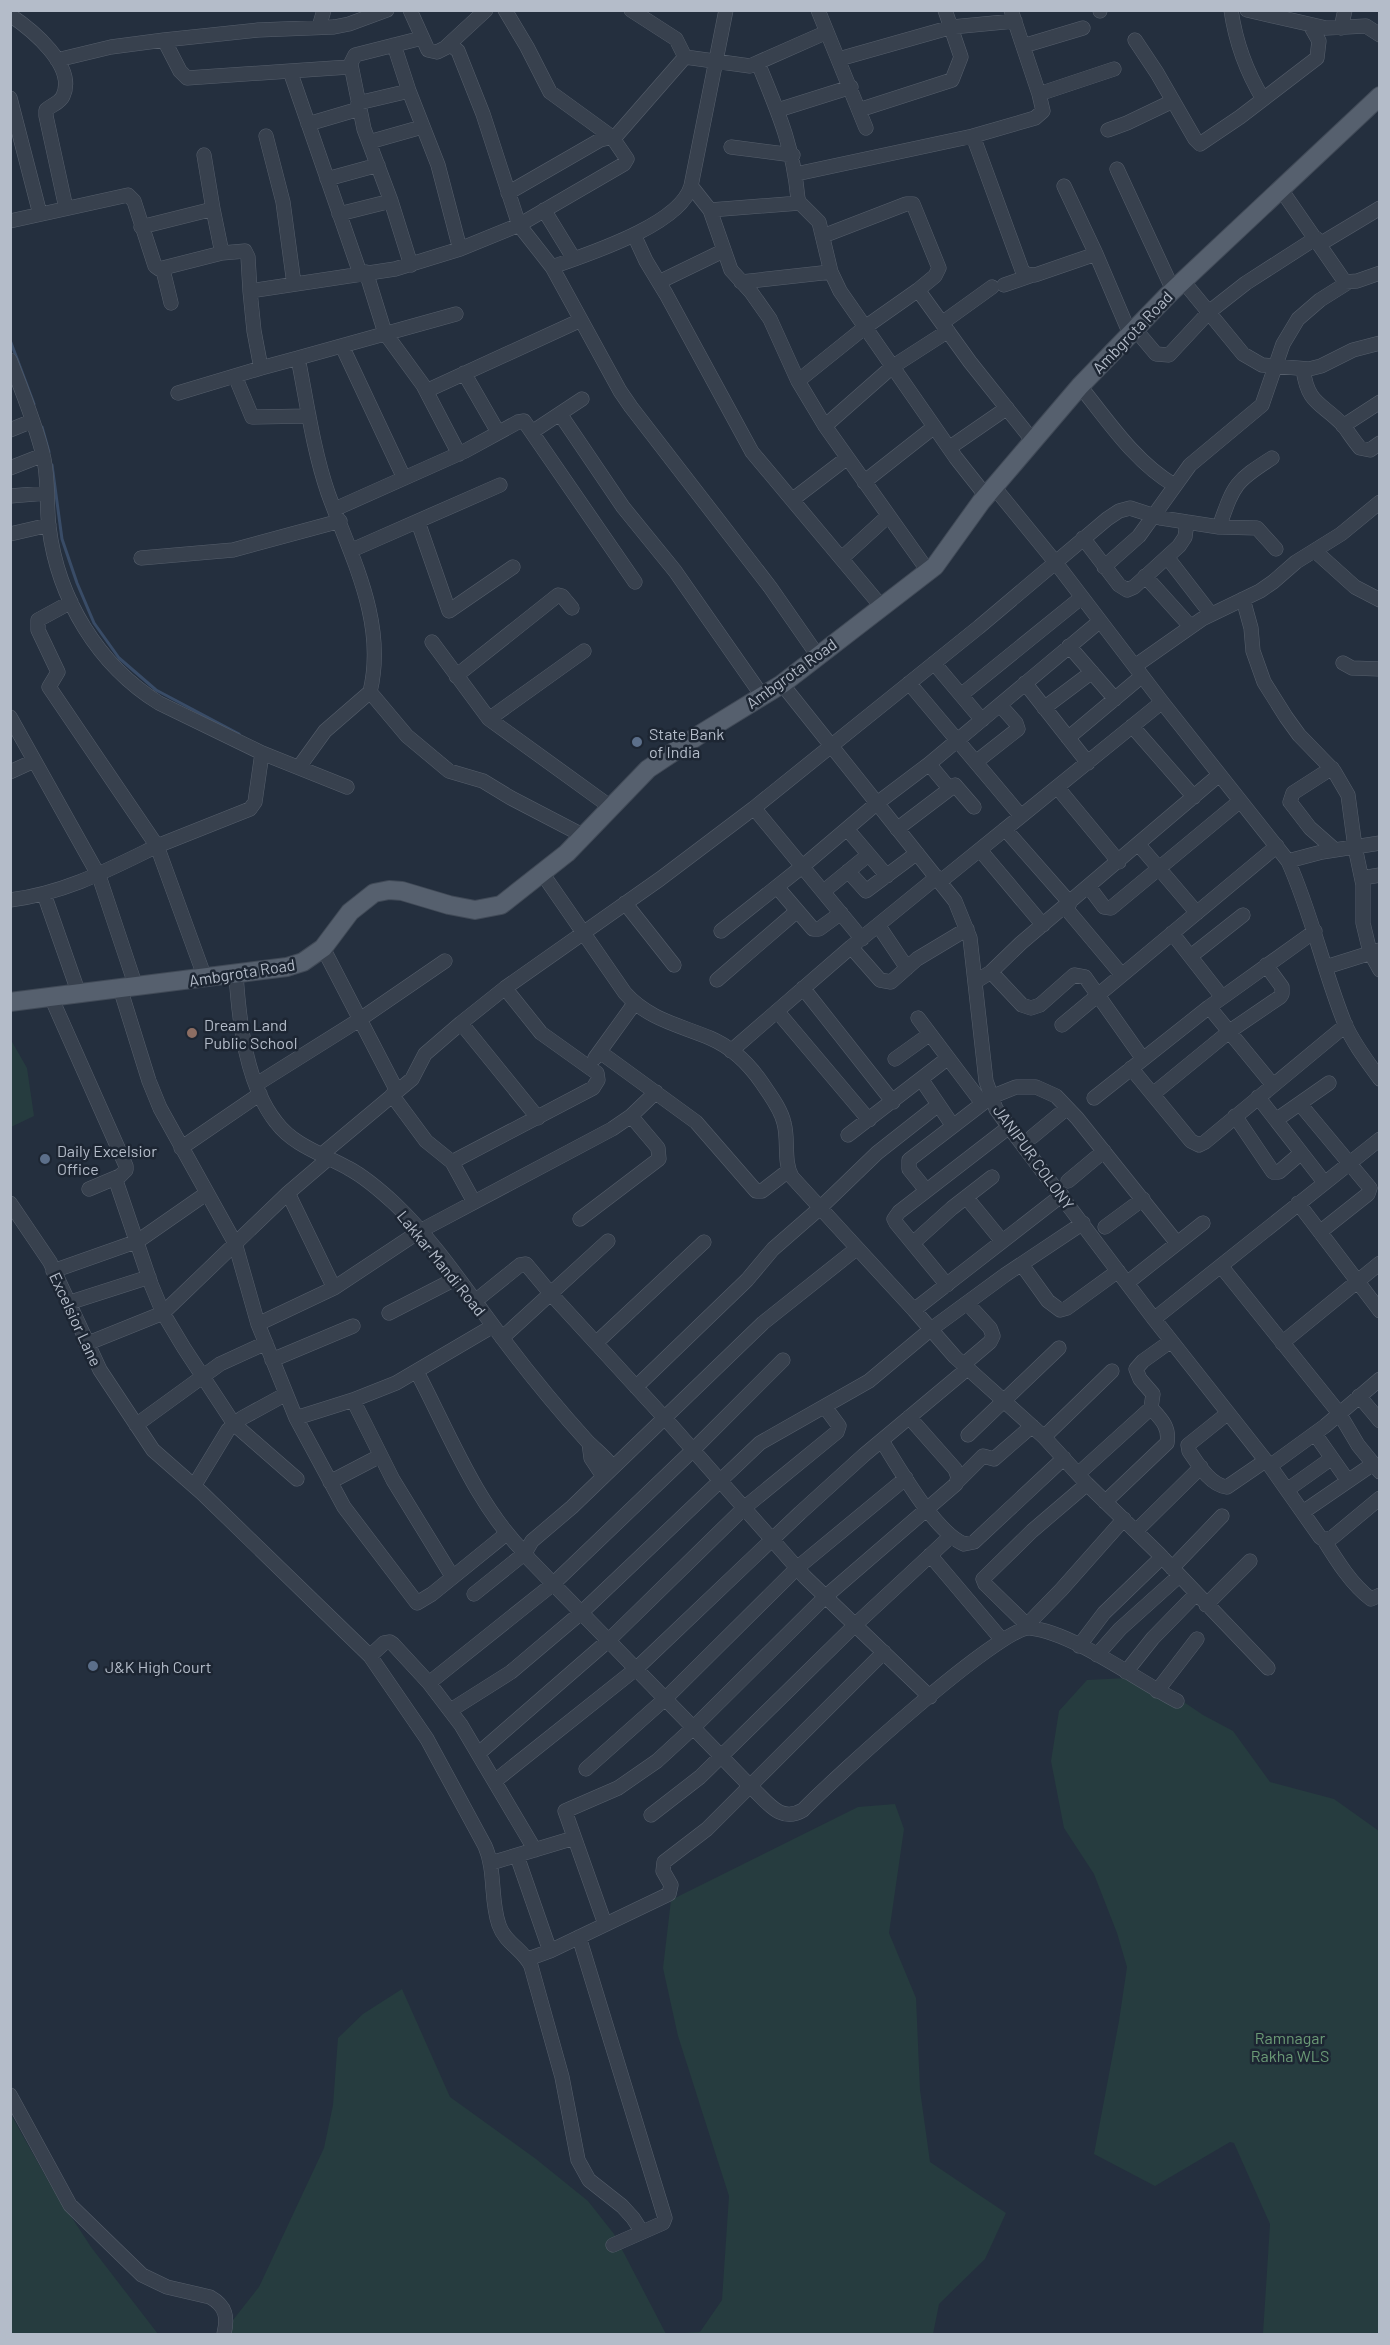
<svg xmlns="http://www.w3.org/2000/svg" width="1390" height="2345" font-family="Barlow,sans-serif">
	<style>
		.green { fill: #263c3f }
		.lines { fill: none; stroke-linecap: round; stroke-linejoin: round }
		.stream { stroke: #394c67; stroke-width: 3 }
		.minor-casing { stroke: #565f6c; stroke-width: 15 }
		.major-casing { stroke: #414a57; stroke-width: 20 }
		.minor { stroke: #38414e; stroke-width: 14 }
		.major { stroke: #56606e; stroke-width: 18 }
		.service-dot { fill: #5c6f8a; stroke: #1d2633; stroke-width: 2 }
		.education-dot { fill: #8d6e63; stroke: #1d2633; stroke-width: 2 }
		.labels { text-anchor: middle; dominant-baseline: central; stroke-width: 5; stroke-linejoin: round; paint-order: stroke }
		.street-label { font-size: 16px; fill: #b4bcc9; stroke: #1d2633 }
		.poi-label { font-size: 16px; fill: #b4bcc9; stroke: #1d2633; text-anchor: start }
		.park-label { font-size: 16px; fill: #6b9a76; stroke: #1d2633 }
	</style>
	<rect width="100%" height="100%" fill="#242f3e"/>
	<path class="green" d="M11,1040L27,1068L34,1116L11,1127Z
		M1147,1677L1203,1715L1233,1731L1270,1782L1334,1799L1379,1831V2334H1263L1270,2224L1234,2143L1230,2142L1155,2186L1094,2154L1119,2021L1127,1967L1117,1933L1094,1874L1064,1828L1051,1761L1059,1711L1087,1680Z
		M895,1804L904,1829L889,1933L916,1998L920,2090L930,2162L1006,2213L985,2259L939,2304L933,2334H222L259,2287L324,2148L333,2105L338,2038L363,2014L402,1989L450,2097L536,2159L588,2201L614,2234L666,2334L700,2332L722,2300L729,2196L678,2036L663,1968L671,1900L858,1807Z
		M10,2113L50,2184L91,2247L158,2334H11Z"/>
	<g class="lines">
		<path class="stream" d="M10,340L34,404
			M42,427L49,452
			M52,465L62,539L77,583L94,623L119,658L156,690L239,734"/>
		<defs>
			<path id="minor" d="M410,10L428,50L437,52L451,45L458,51L483,114L519,225L552,267L620,391L631,407L770,587L818,656
				M631,10L676,39L685,57L750,66L827,32
				M818,10L866,128
				M1100,10V11
				M1231,10C1236,44 1246,71 1263,99
				M1247,10L1326,28L1366,26L1380,35
				M10,15C31,29 77,66 63,96C60,103 51,105 46,110V116L66,208
				M319,27L324,10
				M1341,28L1345,10
				M164,40L258,30L334,27L349,24L387,10
				M1135,40L1157,73L1195,139L1200,144L1240,117L1317,58L1319,41L1310,25
				M394,45L409,91L438,165L460,249
				M1023,46L1083,28
				M446,47L486,10
				M839,59L952,27L1015,21
				M57,60L111,47L164,40L180,71L187,78L290,71L360,273
				M758,63C778,112 793,145 798,199L800,203L819,222L831,272L840,291L956,458L986,496
				M351,65L364,129L391,201L411,265
				M290,71L349,67L355,55L422,38
				M1039,94L1114,69
				M10,98L40,214
				M358,103L409,91
				M778,110L851,87
				M859,110L952,80L961,57L945,10
				M308,124L359,109
				M1108,130L1127,123L1173,101
				M266,136L283,202L294,284
				M973,136L1035,118L1043,111L1039,94L1011,10
				M369,142L422,127
				M731,147L793,155
				M204,155L213,209
				M1117,169L1173,290
				M796,174L973,136L1022,270L1026,274L1035,275L1096,254
				M327,179L378,165
				M691,186L710,210L731,270L751,292L770,319L798,381L825,426L928,571
				M1064,186L1096,254L1130,334
				M1280,188L1345,282L1357,281L1380,273
				M508,193L600,140L616,136L685,57
				M544,210L574,259
				M710,210L800,203
				M339,214L391,201
				M10,221L128,195L134,201L155,266L159,269L222,253L245,251L248,257L250,291L395,269L460,249L519,225L624,164L627,159L612,137L550,92L527,47L505,10
				M141,227L213,209L222,253
				M634,235L646,261L666,294L752,452L881,606
				M823,236L906,204H913L939,268L935,276L918,290L970,362L1033,441
				M1320,244L1380,208
				M552,267C588,254 680,225 691,186L726,10
				M163,270L171,303
				M366,272L385,333L423,385L459,454
				M1183,281L1243,354L1262,365L1309,369L1321,366L1353,350L1380,343
				M659,282L723,251
				M741,282L831,272
				M1004,285L1030,276
				M250,291L254,331L261,368L298,358C307,403 313,449 328,493C351,557 387,622 370,692
				M942,323L992,287
				M1135,329L1156,354L1169,355L1209,312L1246,283L1316,238
				M342,346L404,478
				M298,358L456,314
				M10,360C22,391 35,422 43,455C49,478 46,503 49,527C58,599 98,665 159,703L262,753L347,787
				M1303,369C1308,405 1321,402 1343,425C1349,433 1354,441 1360,448L1370,450L1380,443
				M464,373L498,432
				M235,376L252,417L309,416
				M798,381L864,328L918,290
				M1080,386C1108,421 1135,462 1174,485
				M426,391L581,320
				M178,393L261,368
				M560,414L623,507L675,571L763,697
				M825,426L892,367L948,331
				M1343,426L1380,402
				M10,430L32,421
				M532,432L582,399
				M949,448L1007,408
				M10,468L43,455
				M864,482L934,427
				M994,487L1056,563L1162,702L1288,861C1312,914 1323,970 1345,1024C1353,1043 1367,1061 1380,1079
				M10,496L47,493
				M792,500L847,458
				M335,509L465,451L518,422L524,421L635,582
				M418,522L449,611L513,567
				M1219,527C1234,485 1234,482 1272,458
				M10,534L49,525
				M1083,538L1119,585L1127,590L1134,587L1179,546L1185,537L1187,522
				M352,550L500,485
				M1315,551L1355,587L1380,600
				M1167,557L1211,614
				M141,558L233,550L340,521
				M842,558L888,516
				M1104,567L1139,536L1190,465L1262,405L1283,344L1298,319L1320,300L1347,283
				M1145,576L1190,626
				M1243,599L1251,628L1253,651L1264,682L1286,717L1299,735L1334,771L1348,795L1355,847L1363,885V923L1370,952L1380,970
				M432,642L489,719L612,808
				M1069,646L1115,699
				M934,663L982,720
				M1343,663L1352,668L1380,669
				M1135,666L1202,619L1260,591L1273,582L1296,562L1341,534L1380,502
				M456,676L558,595L562,596L572,608
				M909,683L1021,816
				M1025,683L1088,763
				M782,684L955,901L970,938L986,1081L996,1109L1009,1127L1154,1319L1270,1466L1320,1537L1324,1540L1333,1537L1380,1498
				M961,695L1082,597
				M1044,708L1092,672
				M10,717L99,876L136,987
				M489,719L584,651
				M1132,726L1194,797
				M1068,738L1142,676
				M976,762L1018,729L1016,723L1000,705
				M929,764L949,788
				M299,767L325,731L370,692L407,736L449,771L483,781L511,798L584,836
				M1332,768L1293,793L1290,802L1310,828L1335,850
				M10,772L34,761
				M1057,787L1119,862
				M754,808L862,939
				M847,829L887,876
				M897,829L955,785L974,807
				M1005,829L1070,903
				M1139,845L1197,913
				M980,850L1043,925
				M1288,861L1322,852L1380,843
				M848,871L866,891L917,853
				M542,873L625,993C648,1019 679,1025 710,1038C731,1047 749,1064 762,1083C770,1095 781,1109 784,1123C789,1141 783,1161 792,1177L914,1310L955,1357L1044,1437L1087,1484L1159,1554L1268,1668
				M1362,878L1380,875
				M941,881L1162,702
				M777,887L813,929H819L841,913
				M1089,887L1104,907L1111,908L1240,801
				M824,891L868,855
				M44,894L79,994
				M10,900C65,893 108,870 157,846L49,687L58,672L38,630V620L71,602
				M625,903L674,965
				M1065,907L1122,975
				M878,925L907,968
				M721,931L803,866L876,804L929,764L1100,621
				M1172,933L1222,997
				M851,947L880,980L891,982L917,959L967,929
				M323,948L397,1091
				M1191,956L1243,915
				M1326,967L1380,950
				M991,972L1022,1005L1031,1008L1040,1005L1074,975L1085,977L1143,1059
				M236,974C239,1021 246,1084 276,1122C294,1146 323,1154 348,1168C365,1177 381,1191 395,1204C438,1245 470,1296 506,1343C531,1376 559,1410 587,1441C596,1450 605,1457 613,1467
				M205,978L157,846L250,809L255,802L262,753
				M717,980L797,911
				M975,982L991,972L1021,943L1219,775
				M120,988L149,1081L160,1108L235,1243L258,1324L296,1418L344,1507L417,1603L432,1594L506,1534
				M803,988L893,1102
				M51,997L126,1166V1170L120,1176L89,1189
				M1209,1007L1273,1085
				M777,1011L869,1120
				M918,1018L982,1103
				M461,1023L538,1118
				M1062,1025L1277,846
				M731,1051L851,947L937,877
				M600,1052L696,1122L756,1191H762L788,1171
				M595,1058L634,1004
				M895,1059L930,1034
				M1131,1068L1191,1141L1199,1145L1205,1142L1346,1025
				M921,1079L953,1126
				M257,1084L359,1020L445,961
				M1153,1094L1230,1031L1280,997L1282,994V987L1266,965
				M392,1095L426,1141L452,1162L474,1202
				M1258,1097L1324,1182
				M1094,1098L1209,1007L1315,931
				M1300,1104L1370,1188L1368,1194L1320,1232
				M1235,1116L1273,1172H1279L1301,1153
				M1276,1120L1329,1083
				M848,1135L948,1058
				M1032,1137L1067,1108
				M181,1148L260,1094
				M321,1155L412,1079L425,1054L461,1023L505,988L660,879L754,808L979,627L1107,519L1119,511L1130,508L1161,518L1219,527L1257,528L1276,549
				M452,1162L593,1088L598,1080L597,1073L541,1033L505,988
				M115,1178L151,1284L163,1313L184,1348L234,1424L297,1479
				M1068,1181L1104,1151
				M926,1190L909,1169V1160L991,1097L1016,1087H1036L1056,1096L1077,1118L1177,1243
				M288,1193L334,1288
				M966,1197L1002,1241
				M10,1203L50,1262L100,1370L153,1450L202,1493L370,1656L384,1643L390,1642L393,1644L429,1683L461,1725L535,1850
				M1298,1203L1380,1311
				M580,1219L659,1159L658,1148L631,1116
				M1105,1227L1143,1199
				M913,1243L952,1208L992,1177
				M856,1249L763,1323L572,1507L532,1541L525,1553L529,1559L751,1787C767,1801 780,1824 803,1810C831,1781 1000,1626 1030,1628C1072,1632 1138,1681 1177,1701
				M1022,1265L1048,1301L1060,1310L1067,1308L1118,1271
				M1221,1266L1339,1413L1358,1445L1380,1472
				M53,1271L138,1241L207,1193
				M1127,1283L1203,1223
				M947,1285L896,1223L894,1219L899,1212L1009,1127
				M474,1302L520,1265L526,1264L551,1294L671,1425L805,1577L930,1697
				M68,1303L149,1277
				M914,1310L1062,1195
				M389,1313L457,1278
				M1154,1319L1380,1139
				M258,1324L334,1288L420,1231L612,1129L631,1116L656,1092
				M502,1338L608,1241
				M596,1343L704,1242
				M1282,1343L1380,1263
				M86,1344L163,1313L288,1193L329,1158
				M272,1360L353,1326
				M963,1365L990,1342L993,1336L990,1328L967,1303
				M417,1372C448,1431 477,1506 525,1553L474,1594
				M636,1387L747,1280L773,1249L820,1208L877,1153L938,1105
				M1359,1396L1380,1421
				M353,1400L393,1480L452,1576
				M1228,1413L1188,1445L1189,1451C1198,1464 1210,1485 1227,1487L1265,1461
				M296,1418L353,1400L396,1383L493,1326
				M136,1425L220,1364L266,1343
				M1315,1434L1348,1481
				M968,1435L1059,1348
				M1044,1437L1112,1371
				M882,1441C899,1468 935,1532 964,1544L974,1542L1064,1458
				M589,1443L591,1458L603,1476
				M1270,1466L1325,1426L1380,1379
				M1078,1474L1151,1408L1153,1394L1140,1379L1136,1369L1143,1361L1171,1341
				M958,1481L983,1456L994,1459L1032,1426
				M330,1482L380,1456
				M194,1486L228,1430L242,1418L286,1394
				M1287,1490L1332,1458
				M1105,1502L1167,1443C1170,1427 1161,1419 1151,1408
				M1303,1512L1373,1464
				M1136,1531L1201,1467
				M1324,1540C1337,1561 1352,1585 1371,1599L1380,1595
				M930,1555L1002,1640
				M1172,1568L1222,1516
				M1206,1605L1250,1561
				M1027,1625L985,1584L983,1579L1032,1531L1087,1484
				M1023,1629L1061,1590L1124,1519
				M1079,1646L1104,1613L1162,1557
				M1097,1655L1120,1629L1179,1576
				M370,1656L427,1739L485,1846C496,1871 490,1900 499,1925C505,1943 524,1950 531,1966L562,2077L578,2160L589,2180L622,2206L633,2218L642,2232
				M1126,1672L1153,1638L1196,1594
				M429,1683L553,1584L693,1450L783,1360
				M1157,1691L1197,1639
				M451,1710L511,1672L582,1612L760,1443L869,1381L930,1330L1005,1275L1083,1223
				M479,1753L609,1640L744,1508L837,1432L839,1426L825,1407
				M586,1769L666,1698L797,1568L906,1478
				M495,1781L637,1668L800,1513L864,1455L967,1369
				M651,1815L700,1777L855,1625L951,1536
				M517,1856L550,1951
				M491,1863L574,1838
				M605,1924L565,1811L618,1788L657,1761L694,1727L825,1597L956,1484L958,1477L955,1469L909,1417
				M579,1937L665,2218L663,2223L613,2245
				M528,1959L550,1951L669,1894L671,1885L663,1871L664,1862L707,1829L884,1652
				M10,2095L70,2205L142,2275L167,2287L210,2297C226,2306 228,2317 224,2334"/>
			<path id="major" d="M10,1002L287,967L303,962L323,948L350,912L374,893L389,890L402,891L449,905L475,910L501,905L567,853L648,769L699,735L782,684L935,566L981,502L1080,386L1168,295L1380,96"/>
		</defs>
		<use href="#minor" class="minor-casing"/>
		<use href="#major" class="major-casing"/>
		<use href="#minor" class="minor"/>
		<use href="#major" class="major"/>
	</g>
	<g class="service-dot">
		<circle cx="637" cy="742" r="6"/>
		<circle cx="45" cy="1159" r="6"/>
		<circle cx="93" cy="1666" r="6"/>
	</g>
	<circle class="education-dot" cx="192" cy="1033" r="6"/>
	<g class="labels">
		<g class="street-label">
			<text transform="translate(1132 332) rotate(-46)">Ambgrota Road</text>
			<text transform="translate(791 673) rotate(-36)">Ambgrota Road</text>
			<text transform="translate(242 972) rotate(-9)">Ambgrota Road</text>
			<text transform="translate(1034 1157) rotate(54)">JANIPUR COLONY</text>
			<text transform="translate(442 1263) rotate(51)">Lakkar Mandi Road</text>
			<text transform="translate(76 1319) rotate(65)">Excelsior Lane</text>
		</g>
		<g class="poi-label">
			<text x="649" y="733">State Bank<tspan x="649" dy="18">of India</tspan></text>
			<text x="204" y="1024">Dream Land<tspan x="204" dy="18">Public School</tspan></text>
			<text x="57" y="1150">Daily Excelsior<tspan x="57" dy="18">Office</tspan></text>
			<text x="105" y="1666">J&amp;K High Court</text>
		</g>
		<g class="park-label">
			<text x="1290" y="2037">Ramnagar<tspan x="1290" dy="18">Rakha WLS</tspan></text>
		</g>
	</g>
	<rect width="1390" height="2345" fill="none" stroke="#b4bcc9" stroke-width="24"/>
</svg>
